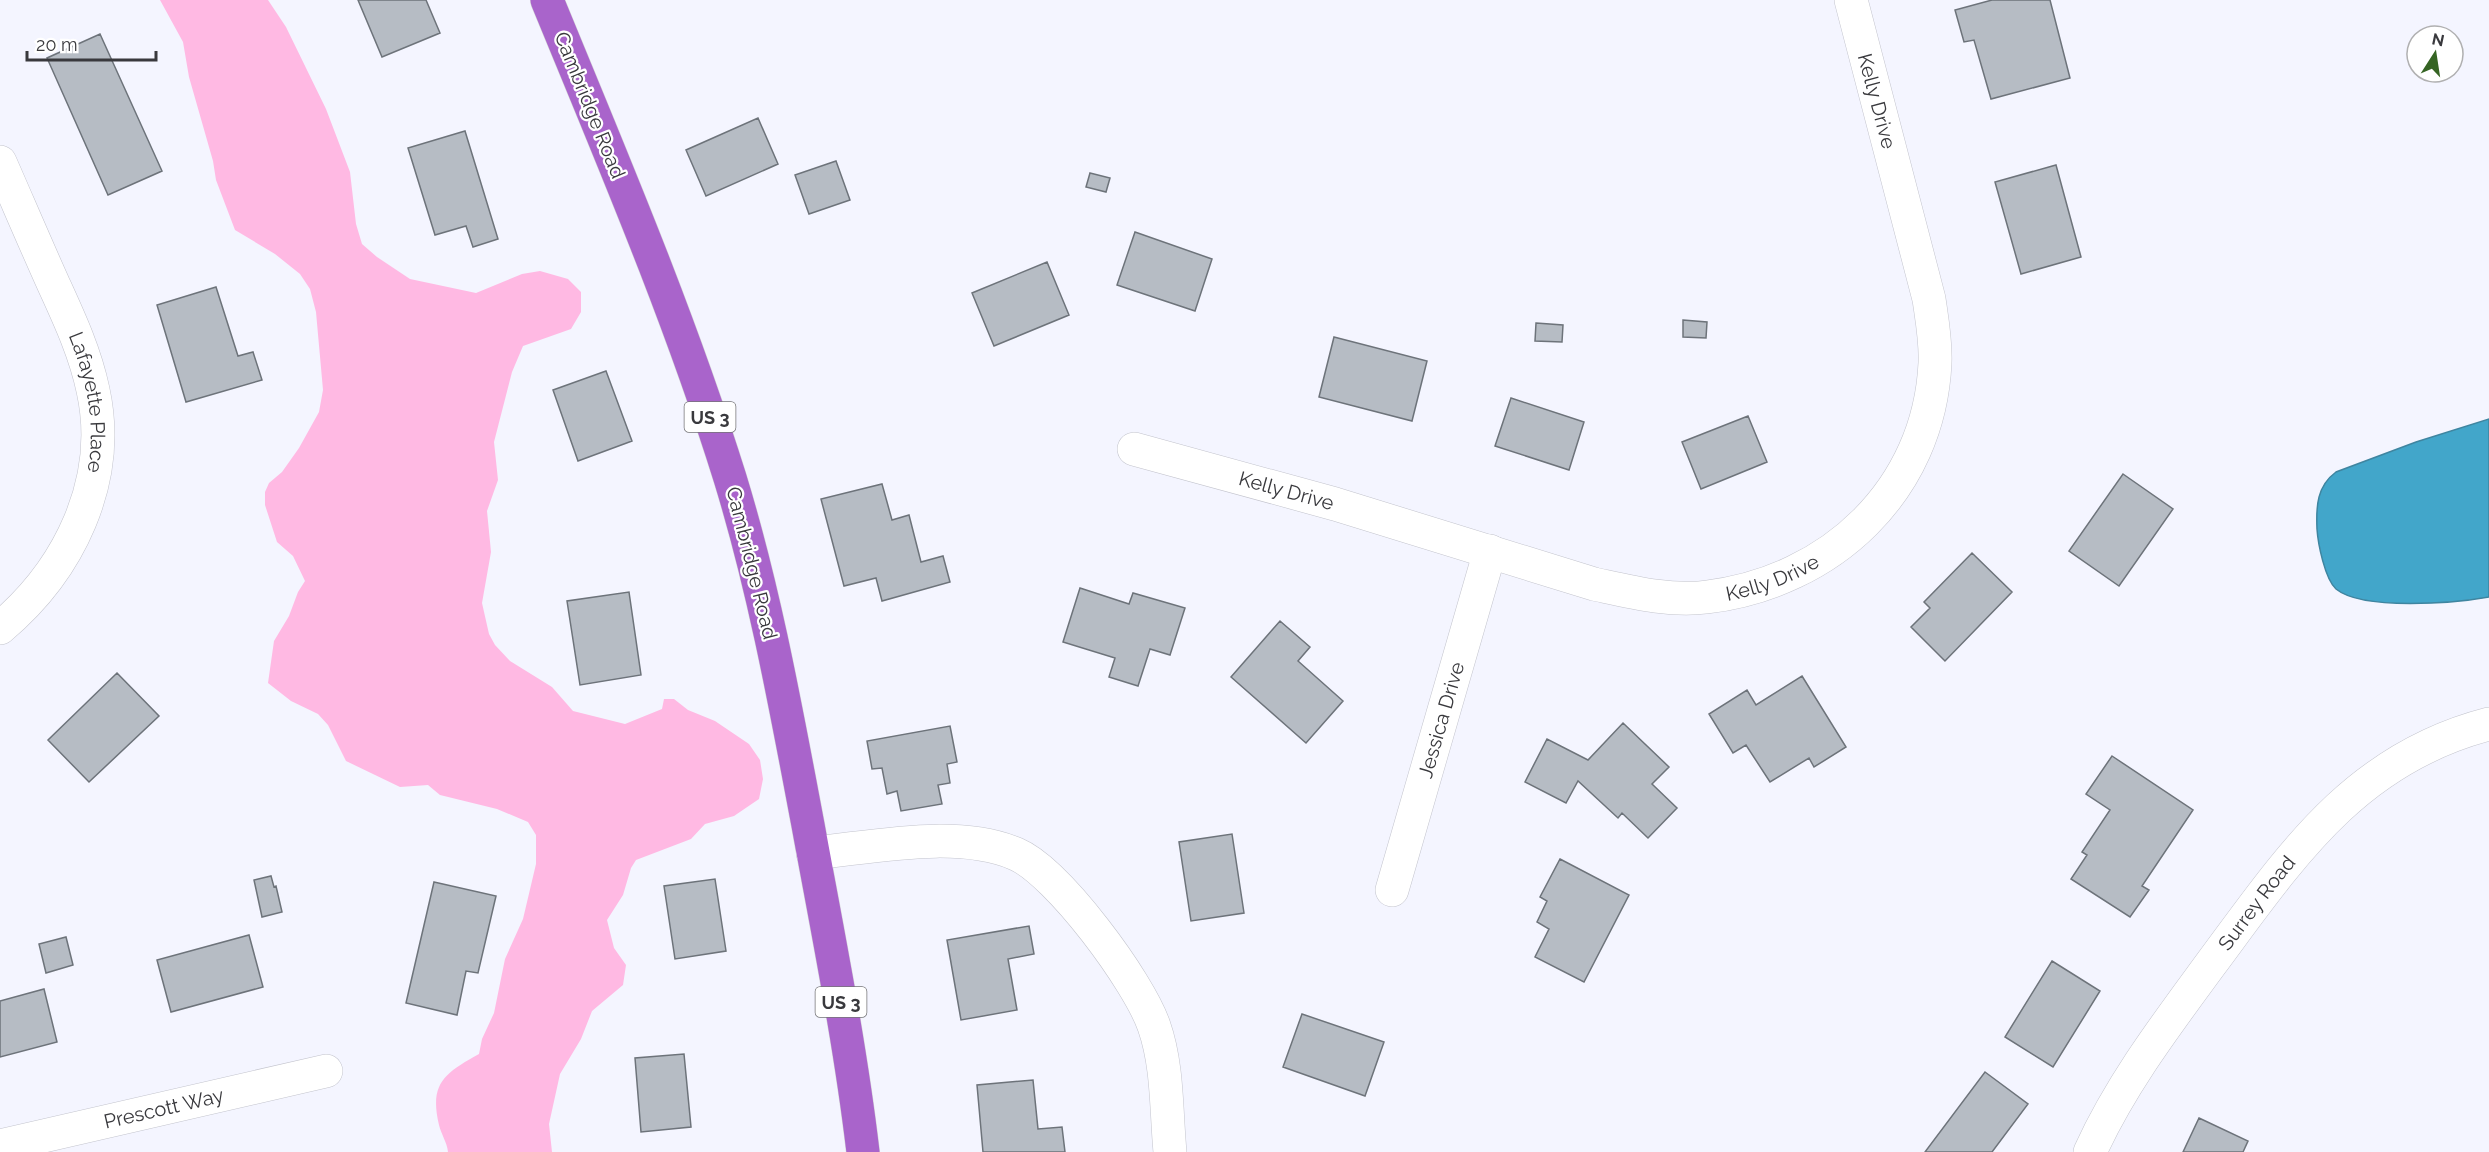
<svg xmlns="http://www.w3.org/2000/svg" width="2489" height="1152" font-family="Raleway,sans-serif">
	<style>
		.green { fill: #ffb9e3 }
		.water { fill: #42a6ca; stroke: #3f85a0; stroke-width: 1.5 }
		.building { fill: #b6bcc4; stroke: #6d737a; stroke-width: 1.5 }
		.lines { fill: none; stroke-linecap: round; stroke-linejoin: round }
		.minor-casing { stroke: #c3c4cd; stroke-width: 34 }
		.highway-casing { stroke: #d3d3d4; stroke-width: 34 }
		.minor { stroke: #fff; stroke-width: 33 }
		.highway { stroke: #a964cb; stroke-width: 33 }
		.labels { text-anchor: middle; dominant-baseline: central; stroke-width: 4.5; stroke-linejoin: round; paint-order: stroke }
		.shield { fill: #fff; stroke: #747477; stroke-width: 1.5 }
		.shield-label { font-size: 18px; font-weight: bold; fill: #39393d }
		.street-label { font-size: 20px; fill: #39393d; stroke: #fff }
	</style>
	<rect width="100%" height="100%" fill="#f4f5ff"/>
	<path class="green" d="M160,0H268L286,27L326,109L350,172L356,224L362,244L377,257L410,279L476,293L522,274L540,271L568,279L581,292V312L571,329L523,346L512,372L494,442L498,480L487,511L491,552L482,603L489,634L495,645L510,661L552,687L573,711L625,724L662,709L664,699H674L688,710L715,721L749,744L760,760L763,779L759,799L734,816L705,824L691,839L636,860L631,868L623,895L607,920L614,948L626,965L623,985L592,1011L581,1039L560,1074L549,1124L552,1152H448C447,1142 441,1134 439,1125C429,1083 445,1073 479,1054L482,1039L494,1013L505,959L523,919L536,864V835L528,822L497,809L440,795L428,785L400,787L346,761L328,725L318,714L291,701L268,683L274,641L289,616L298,592L305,581L293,556L277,542L265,505V492L269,483L282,472L299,448L319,412L323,390L316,312L310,289L300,274L275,254L235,230L216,180L213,161L189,77L183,42Z"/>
	<path class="water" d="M2489,419V597C2456,603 2363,611 2336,589C2325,579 2318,544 2317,529C2316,506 2317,486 2336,472L2416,442Z"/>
	<path class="building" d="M358,0H426L440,33L382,57Z
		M1992,0H2050L2070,78L1991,99L1974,40L1964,42L1955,10Z
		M100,34L162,171L108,195L47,58Z
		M758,118L778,164L706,196L686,150Z
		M465,131L498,239L473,247L466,226L435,235L408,148Z
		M836,161L850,200L809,214L795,175Z
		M2056,165L2081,257L2021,274L1995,182Z
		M1090,173L1110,178L1106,192L1086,187Z
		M1135,232L1212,259L1195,311L1117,285Z
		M1047,262L1069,315L994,346L972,293Z
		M216,287L238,356L253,352L262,380L186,402L157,305Z
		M1683,320L1707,322L1706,338L1683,337Z
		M1536,323L1563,325L1562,342L1535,341Z
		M1334,337L1427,361L1412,421L1319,397Z
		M606,371L632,441L578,461L553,390Z
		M1511,398L1584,422L1569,470L1495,446Z
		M1748,416L1767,462L1701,489L1682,442Z
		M2123,474L2173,509L2119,586L2069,551Z
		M882,484L892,520L909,515L921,562L943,556L950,582L882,601L876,578L844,586L821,499Z
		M1972,553L2012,592L1945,661L1911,627L1930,608L1924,602Z
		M1080,588L1129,604L1133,593L1185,608L1170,655L1150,649L1138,686L1109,677L1115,658L1063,642Z
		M629,592L641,675L580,685L567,601Z
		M1280,621L1310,647L1298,661L1343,701L1306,743L1231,677Z
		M117,673L159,716L89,782L48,740Z
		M1802,676L1846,747L1814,767L1809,758L1770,782L1746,745L1733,753L1709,714L1747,690L1756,705Z
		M1623,723L1669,767L1652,784L1677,808L1648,838L1622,813L1618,818L1578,781L1566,803L1525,782L1547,739L1588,760Z
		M950,726L957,762L947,764L950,783L938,785L942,804L901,811L897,791L887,794L882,768L872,769L867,741Z
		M2112,756L2193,810L2142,886L2149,890L2130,917L2071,879L2087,855L2082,852L2110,810L2086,794Z
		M1232,834L1244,913L1191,921L1179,842Z
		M1560,859L1629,895L1584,982L1535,957L1549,929L1537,922L1547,901L1540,897Z
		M271,876L274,887L276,886L282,912L262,917L254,880Z
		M715,879L726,951L675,959L664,886Z
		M434,882L496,896L478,973L466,971L457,1015L406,1003Z
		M1029,926L1034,954L1008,959L1017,1010L961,1020L947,940Z
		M249,935L263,987L171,1012L157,960Z
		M66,937L73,965L46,973L39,944Z
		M2052,961L2100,991L2053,1067L2005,1037Z
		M44,989L57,1042L0,1057V1001Z
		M1302,1014L1384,1042L1365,1096L1283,1067Z
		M684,1054L691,1127L641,1132L635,1058Z
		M1985,1072L2028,1104L1992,1152H1925Z
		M1033,1080L1038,1129L1062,1127L1065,1152H983L977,1085Z
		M2199,1118L2248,1141L2243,1152H2183Z"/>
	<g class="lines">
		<defs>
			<g id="minor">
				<path id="s1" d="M0,162C18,203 35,243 53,283C69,318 85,352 93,390C113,481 69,570 0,628"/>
				<path id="s2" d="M1134,449L1335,504L1594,584C1631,592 1670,602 1707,597C1831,582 1929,490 1935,363C1936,341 1932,320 1929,299L1851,0"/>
				<path d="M813,853C875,847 957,829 1016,854C1058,872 1139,982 1154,1026C1168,1066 1166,1110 1170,1152"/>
				<path id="s3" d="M1392,890L1490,551"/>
				<path id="s4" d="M0,1146L326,1071"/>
				<path id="s5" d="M2090,1152C2121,1084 2166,1025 2210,965C2289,859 2353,759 2489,724"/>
			</g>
			<path id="highway" d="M547,0C612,158 679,315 730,478C765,592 786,709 808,825C828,934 850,1042 863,1152"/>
		</defs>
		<use href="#minor" class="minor-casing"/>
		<use href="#highway" class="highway-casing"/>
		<use href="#minor" class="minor"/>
		<use href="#highway" class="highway"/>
	</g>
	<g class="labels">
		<g class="shield">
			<rect x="684.5" y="402" width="51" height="30" rx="4.5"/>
			<rect x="815.5" y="987" width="51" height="30" rx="4.5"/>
		</g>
		<g class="shield-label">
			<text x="710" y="417">US 3</text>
			<text x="841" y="1002">US 3</text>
		</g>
		<g class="street-label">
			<text transform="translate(1877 101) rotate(75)">Kelly Drive</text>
			<text transform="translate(590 105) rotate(68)">Cambridge Road</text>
			<text stroke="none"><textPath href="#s1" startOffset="258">Lafayette Place</textPath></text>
			<text stroke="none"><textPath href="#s2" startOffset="158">Kelly Drive</textPath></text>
			<text transform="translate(752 563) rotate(76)">Cambridge Road</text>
			<text stroke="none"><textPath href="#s2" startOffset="662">Kelly Drive</textPath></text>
			<text stroke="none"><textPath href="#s3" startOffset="177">Jessica Drive</textPath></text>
			<text stroke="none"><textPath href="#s5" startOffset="300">Surrey Road</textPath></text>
			<text stroke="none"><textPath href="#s4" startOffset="168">Prescott Way</textPath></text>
		</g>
	</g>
	<g transform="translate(2435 54) rotate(12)"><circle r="28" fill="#ffffff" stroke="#b0b0b1" stroke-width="1.5"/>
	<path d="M0-4.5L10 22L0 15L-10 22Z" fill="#356423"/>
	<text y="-9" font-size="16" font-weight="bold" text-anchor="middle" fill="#39393d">N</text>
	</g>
	<path d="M27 51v9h129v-9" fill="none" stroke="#39393d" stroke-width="3"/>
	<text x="36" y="51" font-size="18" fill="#39393d" stroke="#ffffff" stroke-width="4.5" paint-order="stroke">20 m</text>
</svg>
